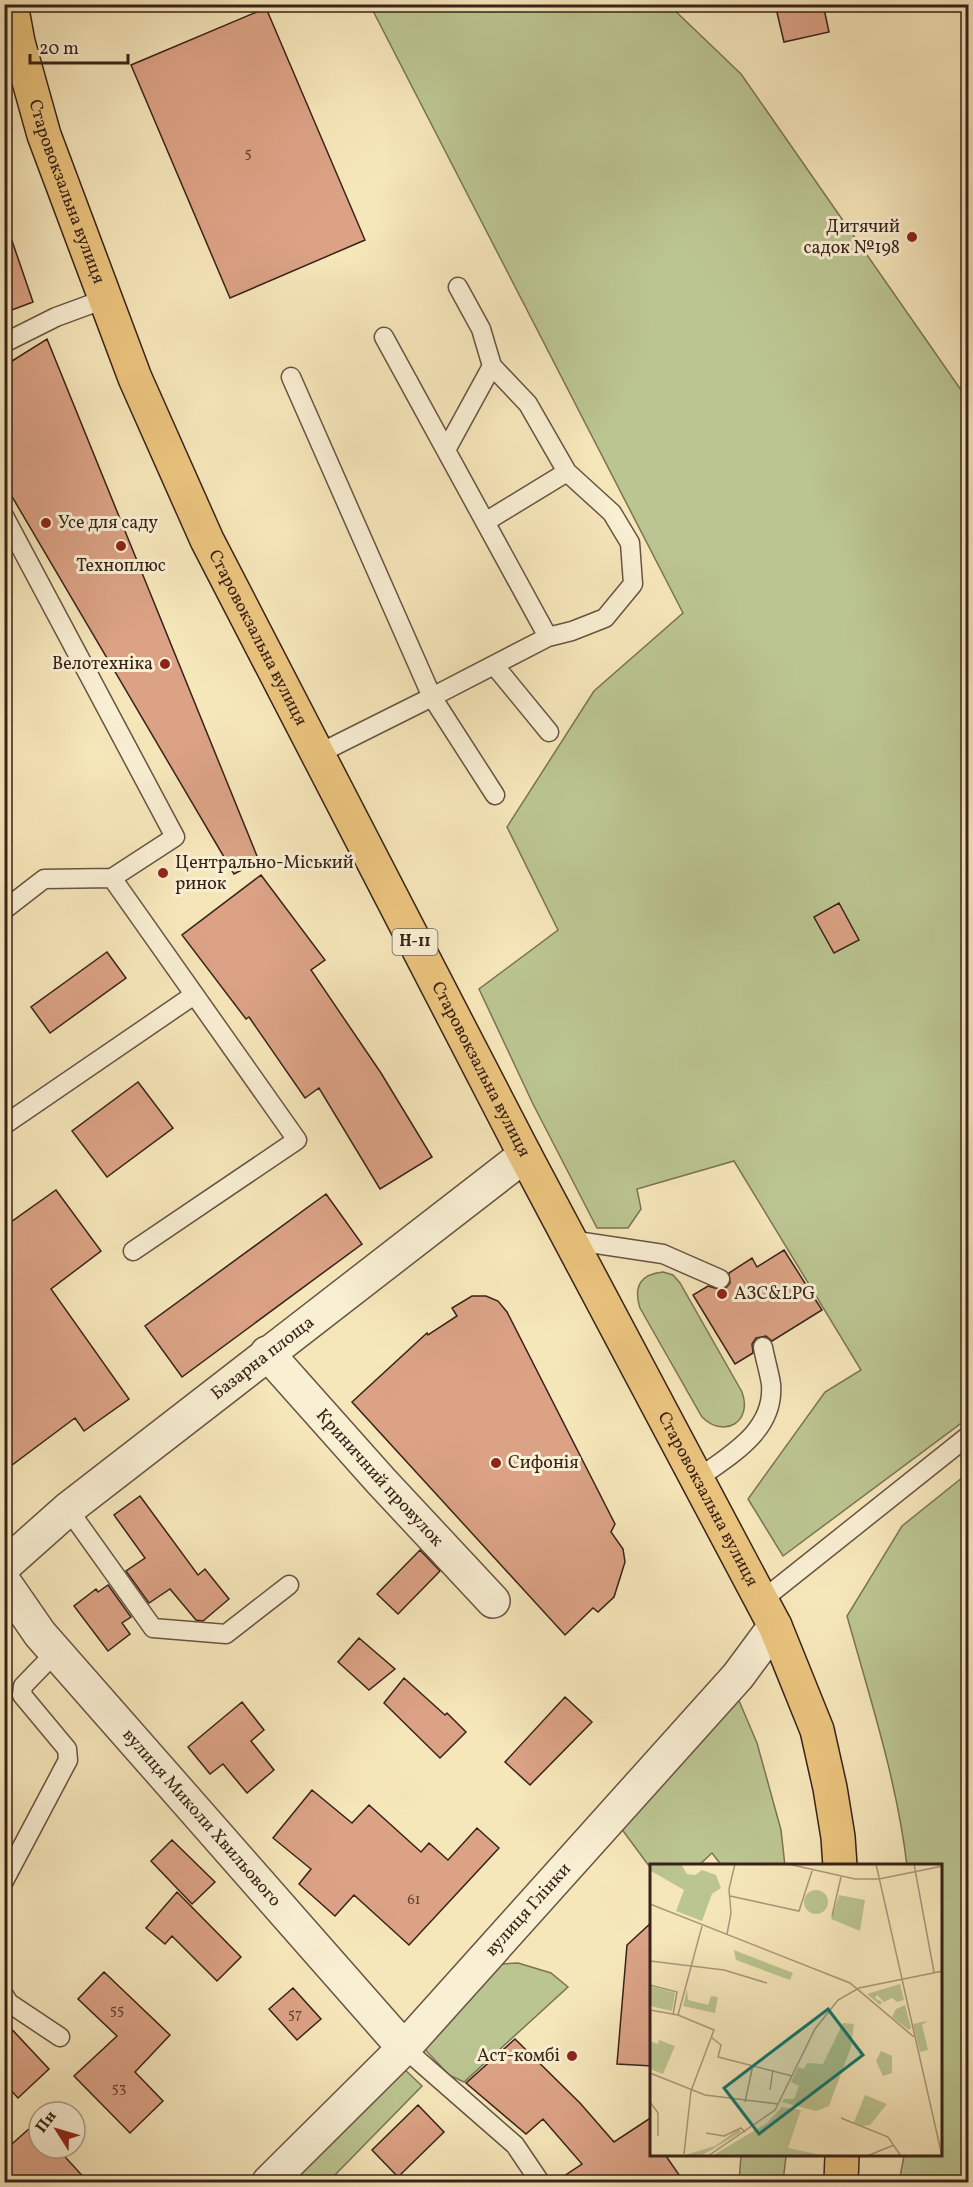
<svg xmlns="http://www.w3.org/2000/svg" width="973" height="2187" font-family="Vollkorn,serif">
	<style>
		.green { fill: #bbc591; stroke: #7a7455; stroke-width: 1.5 }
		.building { fill: #dba285; stroke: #382219; stroke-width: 1.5 }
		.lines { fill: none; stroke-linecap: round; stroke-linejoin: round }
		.lane-casing { stroke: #685342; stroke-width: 21 }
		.street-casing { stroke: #685342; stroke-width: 36 }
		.primary-casing { stroke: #382219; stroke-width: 36 }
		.lane { stroke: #f9efd3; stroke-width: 18 }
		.street { stroke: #f9efd3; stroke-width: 33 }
		.primary { stroke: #ebc47e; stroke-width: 33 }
		.poi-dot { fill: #8f2418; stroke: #f9efd3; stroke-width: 2 }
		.labels { text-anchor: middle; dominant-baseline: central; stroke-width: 6; stroke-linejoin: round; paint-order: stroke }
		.number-label { font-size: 15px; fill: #614234 }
		.shield { fill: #f9efd3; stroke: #726051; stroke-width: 1.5 }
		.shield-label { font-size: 16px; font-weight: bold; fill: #382219 }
		.street-label { font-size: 18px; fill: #382219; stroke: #f9efd3 }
		.poi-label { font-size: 18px; fill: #382219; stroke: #f9efd3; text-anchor: start }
		.inset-road { fill: none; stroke: #aa987a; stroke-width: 1.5 }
		.view { fill: #0f766e; fill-opacity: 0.15; stroke: #0f766e; stroke-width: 3 }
		.inset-edge { fill: none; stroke: #382219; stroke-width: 3 }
	</style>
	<rect width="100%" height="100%" fill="#f6e7bb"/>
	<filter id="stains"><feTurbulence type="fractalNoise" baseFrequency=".00333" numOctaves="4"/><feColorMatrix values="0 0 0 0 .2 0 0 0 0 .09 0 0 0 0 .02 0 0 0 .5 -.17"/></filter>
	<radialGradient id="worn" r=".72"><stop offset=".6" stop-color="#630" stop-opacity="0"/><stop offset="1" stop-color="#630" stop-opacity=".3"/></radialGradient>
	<path class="green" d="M370,5H669L741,74L968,400V1418L783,1556L748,1499L825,1392L861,1370L734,1161L637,1189L641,1209L628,1228H597L533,1104L479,989L558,930L507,827L594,691L683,613Z
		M663,1272L673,1275L680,1283L742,1392C753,1422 724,1439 702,1417L640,1308C633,1286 641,1274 663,1272Z
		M968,1473V2182H899L904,2156H942V1866H907C897,1781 870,1698 847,1616L902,1526Z
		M734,1689L757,1743L781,1830L785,1866H722L712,1853L698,1866H652V1870L615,1820Z
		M518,1963L551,1973L568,1987L464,2082L449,2075L417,2041L484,1965Z
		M399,2064L422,2086L328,2182H285Z
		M741,2156H786L783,2182H739Z"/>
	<path class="building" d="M775,4H823L829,32L784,42Z
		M266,8L365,240L230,298L131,65Z
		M9,232L33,302L4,313V233Z
		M47,339L259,861L234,874L4,483V366Z
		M261,875L325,960L311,970L381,1073L432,1157L380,1189L319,1088L305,1098L249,1017L246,1019L182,935Z
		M839,903L859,940L834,953L814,917Z
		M107,952L126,978L50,1033L31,1007Z
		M138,1082L173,1128L107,1177L72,1131Z
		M56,1190L101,1251L51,1289L129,1399L84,1431L75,1418L4,1471V1227Z
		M326,1194L362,1244L182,1377L145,1326Z
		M784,1250L822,1310L772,1341L766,1336L756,1338L752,1344L753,1353L735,1364L693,1295L708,1286L721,1290L726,1288L730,1283L729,1273L752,1258L757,1267Z
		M472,1296H486L498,1301L507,1312L615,1524L611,1532L623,1549L625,1562L614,1597L598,1612L593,1608L565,1635L352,1402L427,1333L428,1335L457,1316L452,1308Z
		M140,1496L198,1575L205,1569L229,1599L203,1621L196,1620L170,1589L149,1603L126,1571L145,1558L114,1515Z
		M420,1550L440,1571L398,1614L377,1594Z
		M108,1585L131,1617L122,1623L130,1634L108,1651L74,1606L96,1589L98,1592Z
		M359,1638L395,1669L369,1690L338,1662Z
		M404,1678L445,1715L447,1713L466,1732L440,1758L384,1703Z
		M565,1697L592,1722L530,1785L505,1762Z
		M242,1702L264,1730L251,1741L274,1770L247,1793L223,1764L210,1774L188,1747Z
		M312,1790L352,1823L369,1805L421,1852L429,1843L448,1860L477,1828L499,1848L409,1945L354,1895L335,1916L299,1884L311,1869L273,1838Z
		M172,1840L215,1882L192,1904L151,1861Z
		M177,1892L241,1957L217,1981L172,1936L165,1944L146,1928Z
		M652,1922V2066L617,2064L627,1945Z
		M104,1972L170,2035L135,2072L163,2101L130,2133L74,2076L117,2036L78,1999Z
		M293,1988L321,2019L297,2040L269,2009Z
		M4,2021L49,2069L18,2098L4,2083Z
		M515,2039L580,2103L614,2142L652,2117V2156H666L684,2182H555L582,2164L543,2119L526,2134L466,2083Z
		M418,2105L444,2132L398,2177L372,2150Z
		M39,2120V2148H57L88,2182H4V2151Z"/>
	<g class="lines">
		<defs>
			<path id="lane" d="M384,337L548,637L432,697L495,795
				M4,343L56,317L105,299
				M492,366L528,404L567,472L612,513L630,543L633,584L605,618L572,631L548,637
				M291,377L432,697L318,754
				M446,450L492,366L481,329L458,287
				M4,516L175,837L112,878L297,1140L133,1251
				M485,522L567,472
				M494,665L549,732
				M4,910L44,879L112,878
				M4,1125L194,995
				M570,1240L663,1254L720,1279
				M697,1479C730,1455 775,1431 771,1384C769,1371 765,1359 763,1347
				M68,1509L153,1628L226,1634L289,1585
				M761,1601L968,1436
				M4,1881L68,1760L67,1749L22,1695L23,1686L56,1652
				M4,1995L9,2003L60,2037
				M404,2048L515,2145L540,2182"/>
			<g id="street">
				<path id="s1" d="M267,1353L381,1481L493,1601"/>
				<path id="s2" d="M4,1566L68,1509L525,1155"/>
				<path id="s3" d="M4,1582L40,1634L404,2048"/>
				<path id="s4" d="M269,2182L404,2048L738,1676L775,1626"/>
			</g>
			<g id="primary">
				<path id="s5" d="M11,4L18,42L44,135L135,378L207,540L525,1155L775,1626L817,1730L830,1788L838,1837L840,1866"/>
				<path d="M841,2182L842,2156"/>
			</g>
		</defs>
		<use href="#lane" class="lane-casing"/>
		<use href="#street" class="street-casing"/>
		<use href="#primary" class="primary-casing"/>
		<use href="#lane" class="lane"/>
		<use href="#street" class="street"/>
		<use href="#primary" class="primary"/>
	</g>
	<g class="poi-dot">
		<circle cx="912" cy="237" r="6"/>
		<circle cx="46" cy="523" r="6"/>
		<circle cx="121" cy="546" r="6"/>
		<circle cx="165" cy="664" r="6"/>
		<circle cx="163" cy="873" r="6"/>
		<circle cx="722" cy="1294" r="6"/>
		<circle cx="496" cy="1463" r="6"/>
		<circle cx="572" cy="2056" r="6"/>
	</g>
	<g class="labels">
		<g class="number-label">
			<text x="248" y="153">5</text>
			<text x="414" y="1900">61</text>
			<text x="117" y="2010">55</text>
			<text x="295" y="2014">57</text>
			<text x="119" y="2088">53</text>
		</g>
		<rect class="shield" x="392.5" y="929" width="45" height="26" rx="4.5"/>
		<g class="shield-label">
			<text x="415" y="942">Н-11</text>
		</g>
		<g class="street-label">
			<text stroke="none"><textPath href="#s5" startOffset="196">Старовокзальна вулиця</textPath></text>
			<text stroke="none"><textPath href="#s5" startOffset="682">Старовокзальна вулиця</textPath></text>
			<text stroke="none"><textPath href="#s5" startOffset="1168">Старовокзальна вулиця</textPath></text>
			<text stroke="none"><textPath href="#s2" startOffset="332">Базарна площа</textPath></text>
			<text stroke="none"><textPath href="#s1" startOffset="168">Криничний провулок</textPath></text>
			<text stroke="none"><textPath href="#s5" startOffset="1654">Старовокзальна вулиця</textPath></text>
			<text stroke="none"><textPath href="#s3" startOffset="308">вулиця Миколи Хвильового</textPath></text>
			<text stroke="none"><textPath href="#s4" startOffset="376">вулиця Глінки</textPath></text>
		</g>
		<g class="poi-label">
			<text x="900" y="227" text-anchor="end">Дитячий<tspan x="900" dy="21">садок №198</tspan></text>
			<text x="58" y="523">Усе для саду</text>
			<text x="121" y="566" text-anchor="middle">Техноплюс</text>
			<text x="153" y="664" text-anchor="end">Велотехніка</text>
			<text x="175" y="863">Центрально-Міський<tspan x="175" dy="21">ринок</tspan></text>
			<text x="734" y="1294">АЗС&amp;LPG</text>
			<text x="508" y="1463">Сифонія</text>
			<text x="560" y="2056" text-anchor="end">Аст-комбі</text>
		</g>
	</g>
	<g transform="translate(650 1864)">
		<rect width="292" height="292" fill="#f6e7bb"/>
		<path d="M0,0H31L37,10L45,11L52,6L66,11L71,24L62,30L52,57L26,47L34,26L1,7ZM154 38a12 12 0 1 1 24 0a12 12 0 1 1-24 0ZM189,31L215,36L210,67L181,55ZM84,86L143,109L140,116L86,96ZM250,120L254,136L247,138L242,134L234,138L227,131L225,134L232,138L230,141L217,130ZM0,122L25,129L22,147L0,142ZM37,125L38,136L58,141L61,132L68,133L65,149L33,142ZM255,141L261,164L259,166L242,153L246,145ZM277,157L272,161L278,186L270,188L263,160ZM193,159L204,160L201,183L179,242L166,247L132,238L134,235H144L149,222L141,218L148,203L154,205L157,199L173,200ZM9,176L25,182L13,210L0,205V177L8,180ZM231,187L242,192V209L233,212L226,197ZM215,231L237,240L220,261L212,262L204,258ZM132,243L151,246L138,284L176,292H62L117,259ZM89,265L91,268L51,292H32L65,282Z" fill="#bbc591"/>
		<path class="inset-road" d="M138,0L205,15H229L293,2M226,0L292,292M264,0L284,108M80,32L149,47L162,7M0,40L200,119L264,173M182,52L191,13M77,70L81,49L79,25L85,0M0,97L74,106L117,119M0,121L27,128L23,151M0,146L28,151L64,166L41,227L34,290M28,151L52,62M61,173L71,181L68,193L142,212M0,209L55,231L128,240M120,226L123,206M0,238L8,249V272M95,238L103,201M191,254L238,273L251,292M56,269L74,272L91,264L95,268M58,292L125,246L165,165L188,136L209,124L293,107M217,292L244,281"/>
		<path class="view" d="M178,145L213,191L109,270L74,224Z"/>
		<rect width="292" height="292" class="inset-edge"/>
	</g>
	<rect width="973" height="2187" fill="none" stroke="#f6e7bb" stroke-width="24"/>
	<rect x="6" y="6" width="961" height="2175" fill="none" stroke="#382219" stroke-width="3"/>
	<rect x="12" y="12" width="949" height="2163" fill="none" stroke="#382219" stroke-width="1.5"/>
	<g transform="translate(57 2130) rotate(307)"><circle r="28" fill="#f9efd3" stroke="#ac9d89" stroke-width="1.5"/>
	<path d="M0-4.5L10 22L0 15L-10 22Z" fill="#8f2418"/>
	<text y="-9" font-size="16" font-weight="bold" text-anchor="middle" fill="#382219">Пн</text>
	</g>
	<path d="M30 54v9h98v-9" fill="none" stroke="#382219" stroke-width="3"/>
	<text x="39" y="54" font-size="18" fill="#382219" stroke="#f9efd3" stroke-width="4.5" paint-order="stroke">20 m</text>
	<rect width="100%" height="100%" filter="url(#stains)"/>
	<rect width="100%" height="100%" fill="url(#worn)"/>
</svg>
